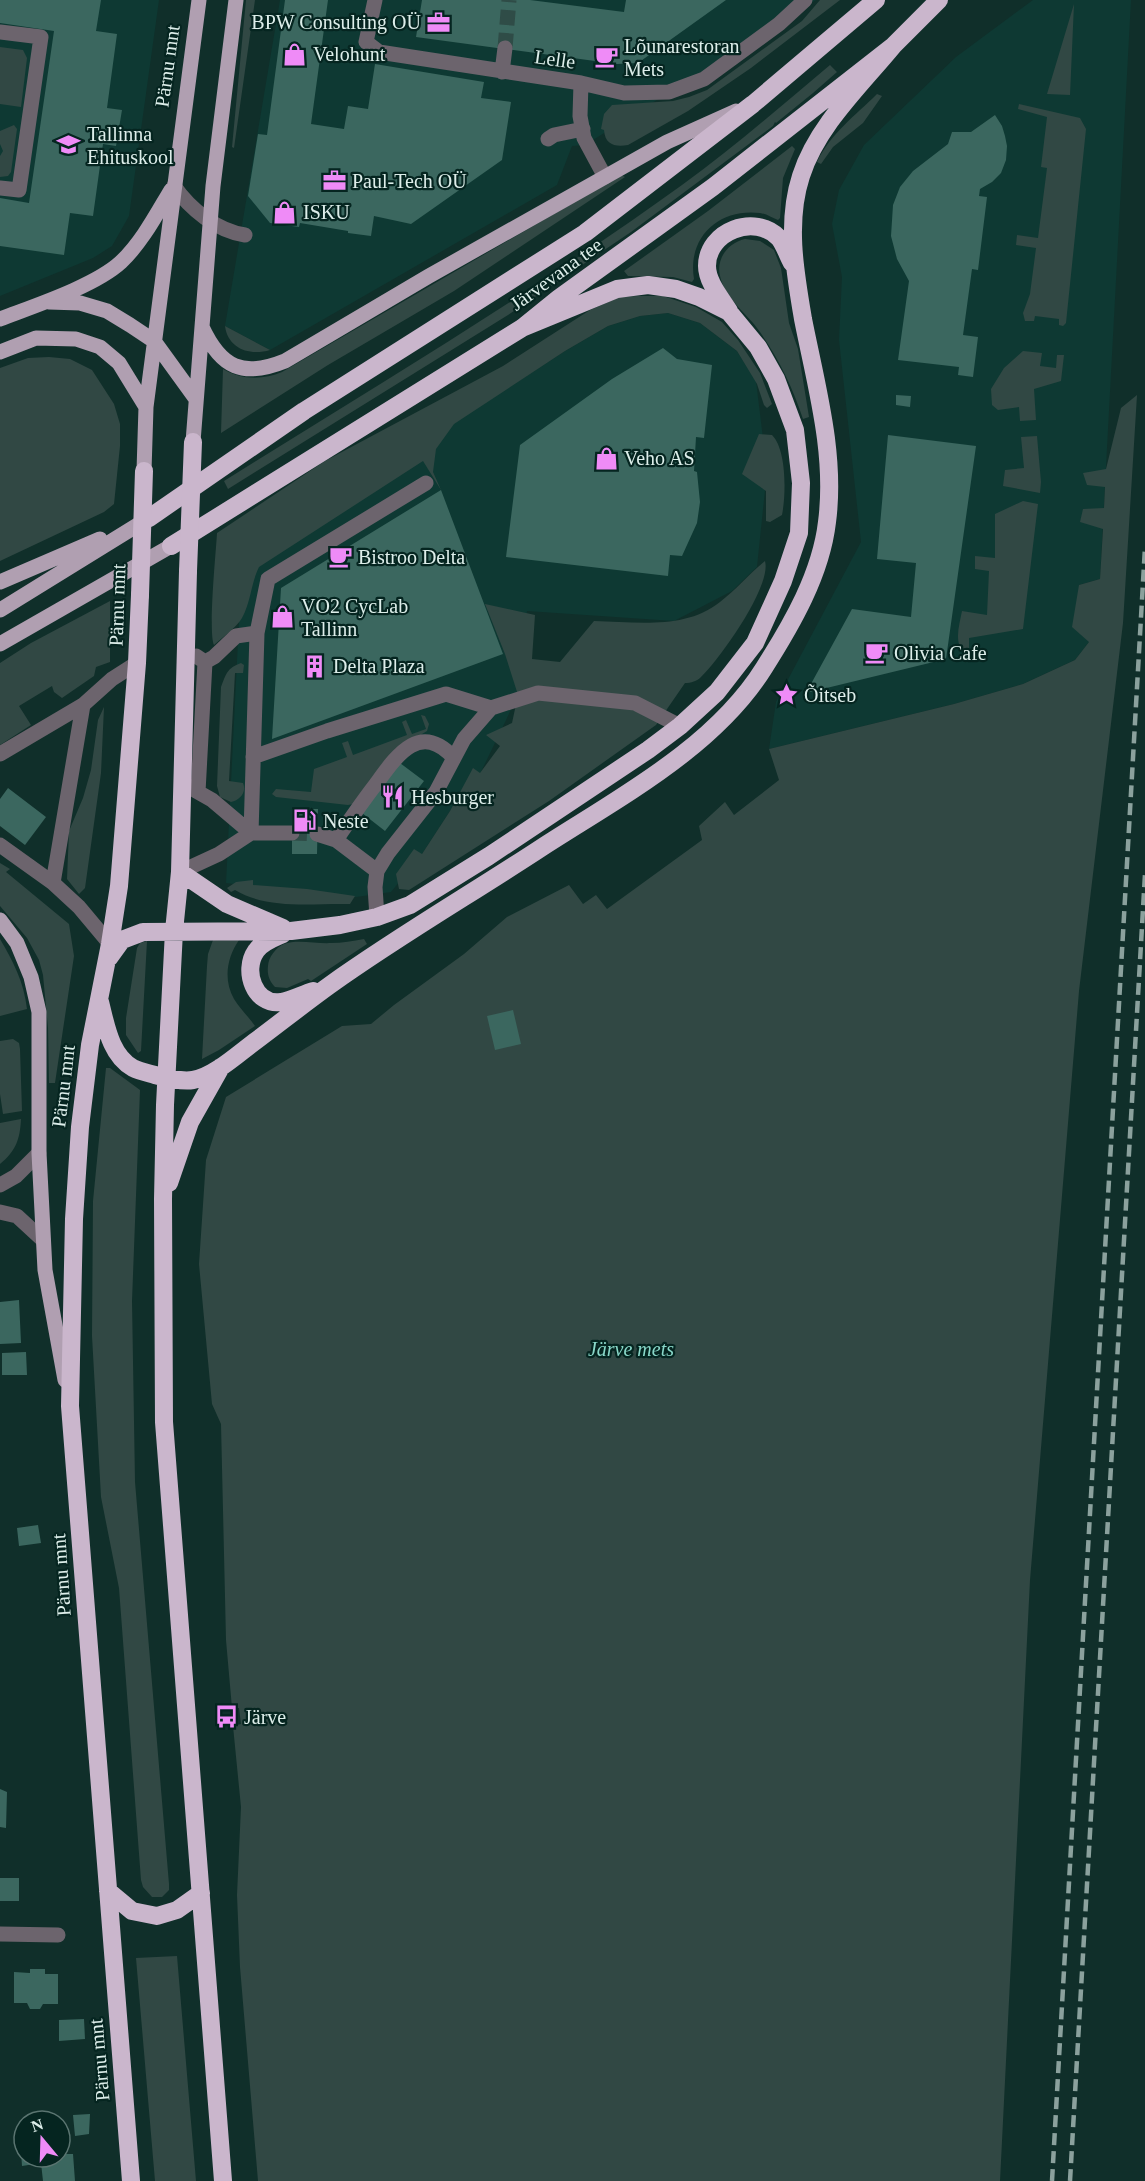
<svg xmlns="http://www.w3.org/2000/svg" width="1145" height="2181" font-family="'Times New Roman',serif">
	<style>
		.built { fill: #0e3933 }
		.green { fill: #314844 }
		.building { fill: #3b675f }
		.lines { fill: none; stroke-linecap: round; stroke-linejoin: round }
		.minor-tunnel { stroke: #2f4c47; stroke-width: 15; stroke-dasharray: 15 8; stroke-linecap: butt }
		.minor { stroke: #6c646d; stroke-width: 15 }
		.major { stroke: #b09fb1; stroke-width: 15 }
		.highway { stroke: #cab6cc; stroke-width: 18 }
		.rail { stroke: #8ba19d; stroke-width: 4.5; stroke-dasharray: 12 6; stroke-linecap: butt }
		.highway-bridge { stroke: #cab6cc; stroke-width: 18 }
		.labels { text-anchor: middle; dominant-baseline: central; stroke-width: 4.5; stroke-linejoin: round; paint-order: stroke }
		.poi-label { font-size: 20px; fill: #ddeeea; stroke: #052520; text-anchor: start }
		.street-label { font-size: 20px; fill: #ddeeea; stroke: #052520 }
		.park-label { font-size: 20px; font-style: italic; fill: #89d8c9; stroke: #052520 }
	</style>
	<rect width="100%" height="100%" fill="#102f2a"/>
	<path class="built" d="M0,0H159L129,216L112,246L93,258L0,296Z
		M280,0H816L585,145L572,146L557,185L270,350L225,326Z
		M1033,0H1131L1100,579L1079,585L1089,642L1075,660L1023,684L954,704L769,749L776,702L861,542L839,340L842,277L832,224L839,190L864,145L956,57Z
		M668,313L700,323L737,351L756,381L767,471L757,567L732,591L674,621L527,611L518,695L480,774L450,811L422,854L391,892L349,898L226,883L242,560L565,351L608,326L640,316Z"/>
	<path class="green" d="M246,0H255L234,148L232,147Z
		M820,0H840L751,68L688,111L628,145C615,147 605,145 604,130L601,129L604,114L612,105L673,101L689,97L707,90L802,21Z
		M1074,4L1070,95L1047,94Z
		M0,47L23,50L27,58L21,107L0,104Z
		M830,65L837,72L813,93L776,123L775,122L773,126L631,232L508,315L228,489L224,481C378,385 534,292 682,185C733,148 781,106 830,65Z
		M877,94L882,96L863,123L833,147L821,164L817,162C830,134 856,115 877,94Z
		M1019,104L1080,118L1086,129L1066,323L1063,326L1059,325V319L1035,316L1034,321H1025L1023,313L1030,294L1036,248L1016,245L1017,235L1038,238L1047,168L1041,167L1047,117L1018,109Z
		M14,125L17,129L11,172L8,176L0,177V156L3,151L0,144V131Z
		M792,146L795,149L783,178L780,218L778,220C772,218 767,214 760,213C719,208 687,237 694,279L692,282L673,277L628,276L624,271L708,211Z
		M621,175L625,177L454,291L328,365L221,433L223,369C241,380 263,380 282,372Z
		M745,239L760,241L774,250L781,268L789,323L798,349L809,417L803,419C793,388 779,359 760,332C748,314 725,299 720,276C716,258 728,243 745,239Z
		M638,296H663L696,307L722,322L738,340L760,373L772,404L767,408L764,405L757,384L737,351L700,323L668,313L640,316L608,326L565,351L454,424L436,449L433,472L441,490L423,461L259,567C251,583 251,602 242,618C236,628 223,637 214,645C208,632 216,552 217,533L325,461L503,366L590,310L620,297Z
		M225,326L270,350C250,356 228,349 225,326Z
		M1023,351L1042,353L1040,366L1056,368L1057,355H1064L1061,381L1034,389L1036,420L1020,421L1019,407L998,410L992,405L991,389L1004,368Z
		M49,357L70,359L92,370L114,404L120,424V446L114,504L104,512L0,561V368L28,358Z
		M1137,395L1123,623L1079,991L1030,1580L1000,2181H258L240,1967L237,1895L241,1807L233,1726L241,1724L239,1708H232L226,1640L221,1424L212,1404L199,1264L206,1160L226,1097L342,1026L371,1024L394,1005L464,954L507,917L569,885L583,904L596,895L607,909L702,840L699,826L725,802L734,815L779,780L769,749L954,704L1023,684L1075,660L1089,642L1072,627L1079,585L1100,579L1103,529L1080,522L1083,509L1104,508L1105,487L1087,485L1083,473L1106,469L1121,408Z
		M759,434L772,435C787,450 786,495 782,515L770,522L766,521V491L742,474Z
		M1037,436L1041,482L1040,493L1003,486L1005,470L1024,468L1021,437Z
		M1023,501L1038,504L1023,629L969,638V657C952,646 959,627 962,611L987,615L989,571L975,569V556L995,558V514Z
		M765,561C772,586 720,659 701,677C697,681 691,683 685,683L656,725L549,801L409,890L399,889L396,874L414,849L422,854L450,811L473,768L480,773L500,746L486,735L512,723L518,695L505,654L485,604L535,615L532,659L560,662L594,621C636,622 685,630 720,602C736,590 749,574 765,561Z
		M110,601V662L96,667L94,676L62,698L54,692L52,686L19,706L31,725L0,745V663L31,643Z
		M241,663L244,665L243,673H235L229,781L243,783C247,792 240,800 231,802L220,797L217,786L221,687C226,674 227,668 241,663Z
		M104,707L101,773L85,888L79,894L67,879L69,831L83,798L91,770L98,720Z
		M421,715L425,716L429,724L427,731L399,748L353,804L348,805L276,797L272,794L276,789L311,792L314,769L347,757L342,743L348,741L353,755L407,735L402,722L406,720L412,734L426,729Z
		M0,863L10,869L6,872L69,924L74,956L55,1083H49L48,1028L43,975L39,960L27,938L0,906Z
		M253,880V885L307,889L355,896L350,904C312,903 268,910 235,890L231,892L227,888L236,882Z
		M0,939C13,961 24,982 27,1009L0,1016Z
		M364,939L367,944L311,981L308,979L287,988L275,987C269,981 267,974 268,966C268,958 276,947 284,944C297,939 317,944 331,943C342,943 353,941 364,939Z
		M213,940H239C227,957 223,980 234,999C240,1009 249,1017 255,1026L219,1050L202,1059L207,966L208,954Z
		M147,941L141,1051L138,1053L126,1035V1018L137,948L140,943Z
		M13,1039L19,1043L20,1049L22,1111L3,1114L0,1094V1041Z
		M106,1068H110L140,1090L132,1301L135,1482L169,1884V1890L162,1897H152L143,1887L141,1880L119,1588L101,1497L92,1336L93,1201Z
		M21,1119C20,1139 16,1151 0,1164V1123Z
		M177,1956L196,2181H155L136,1958Z"/>
	<path class="building" d="M0,0H101L96,31L117,34L107,108L122,110L116,146L103,144L93,216L70,213L64,255L0,246V198L29,203L54,31L0,23Z
		M285,0H328L311,124L344,129L348,106L368,109L375,64L484,82L481,98L511,102L502,160L411,224L374,216L371,236L348,233V231L300,223L299,227L270,223L248,196L258,134L267,135Z
		M422,0H530L624,12L626,0H726L638,63L617,64L416,37Z
		M995,115L1002,126L1005,136L1007,146L1006,160L1001,173L992,182L980,189L979,196L987,197L978,270L972,269L963,335L978,337L973,377L958,375L959,367L898,360L909,281L897,259L891,236L893,205L900,187L913,171L948,144L952,132H971Z
		M663,348L677,359L712,365L704,438L696,437L694,471L697,472L700,502L697,523L682,556L670,555L668,576L506,557L520,445L612,379Z
		M896,395L911,396L910,407L896,405Z
		M888,435L976,446L946,659L806,693L852,609L911,617L916,563L877,559Z
		M441,490L503,654L272,739L281,588Z
		M400,763L424,781L385,831L362,813Z
		M8,788L46,817L25,845L0,826V799Z
		M292,809H318L317,854H292Z
		M513,1010L521,1044L495,1050L487,1016Z
		M19,1300L21,1343L0,1344V1302Z
		M26,1352L27,1375H2V1353Z
		M38,1525L41,1543L19,1546L17,1528Z
		M0,1789L7,1792L6,1828L0,1827Z
		M0,1878H19V1901H0Z
		M30,1969H45V1974H58V2004H43L40,2009H30L27,2003H14V1972L30,1973Z
		M84,2019L85,2039L59,2041V2020Z
		M90,2114L89,2134L75,2136L73,2115Z
		M24,2136V2157H60V2154H73L75,2181H43L41,2163L22,2166L20,2137Z"/>
	<g class="lines">
		<path class="minor-tunnel" d="M505,48L509,0
			M292,833L317,834"/>
		<path class="minor" d="M375,0L366,42L379,52L581,83L624,93L669,92L704,79L779,24L805,0
			M0,32L41,37L19,190L0,188
			M502,72L505,48
			M581,83L580,116L584,138L605,177
			M548,139L554,135L583,129
			M174,186C190,209 217,231 245,235
			M196,656L205,662L214,657L236,636L257,633
			M0,754L83,705
			M253,757L327,731L446,694L491,708
			M198,792L205,662
			M292,833H251L257,633L268,579L426,483
			M317,834L336,840L377,871L388,853L436,792L464,739L491,708L538,693L635,703L680,726
			M336,840C349,821 362,802 376,784C397,755 420,721 454,758
			M0,845L53,883
			M377,871L375,887L377,917
			M180,872L219,854L251,833L212,800L182,783
			M110,944L79,907L53,883L83,705L112,679L137,663
			M0,1185L16,1176L39,1153
			M0,1212L17,1216L43,1240
			M0,1934L58,1935"/>
		<path class="major" d="M49,302L80,303L107,311L130,325L154,341L196,399
			M0,319C34,306 95,286 121,262C142,242 156,215 171,190
			M202,327C221,368 243,378 285,361L429,276L667,142L736,111
			M0,352L36,338L76,339L100,347L119,363L146,407
			M193,442L213,186L236,0
			M144,471L146,407L199,0
			M0,582L100,539
			M0,610L149,518
			M0,644L171,546
			M0,920L17,943L31,977L39,1012V1153L45,1270L65,1380"/>
		<path class="highway" d="M729,311C721,298 707,282 707,266C707,231 755,213 779,238C784,244 788,256 792,263
			M149,518L304,411L585,233L753,104L876,0
			M171,546L522,328L559,298L713,187L893,46L939,0
			M188,571L180,872L174,931L165,1105L163,1199L164,1422L223,2181
			M180,872L227,904L283,928
			M283,934C274,938 262,942 256,951C242,971 255,1006 281,1002C292,1000 303,994 313,991
			M109,958L122,940L143,932L291,931L340,925L377,917L410,905L489,856L648,750L680,726L717,692L755,643L783,581L799,533L801,483L795,430L776,379L758,347L729,312L699,297L676,289L648,285L617,289L522,328
			M100,1002C106,1025 110,1055 133,1068C139,1071 148,1073 155,1075C166,1078 181,1082 193,1080C215,1076 239,1053 257,1040C281,1022 305,1003 330,985C397,937 471,894 541,848C618,798 714,748 764,668C792,624 821,574 827,522C836,454 816,385 803,319C795,272 786,222 801,176C817,126 860,86 893,46
			M169,1183L190,1122L221,1067
			M108,1891L132,1911L157,1916L177,1910L201,1893
			M131,2181L70,1406L74,1219L80,1127L90,1045L110,944L119,886L137,663L140,595"/>
		<path class="rail" d="M1052,2181L1145,547
			M1070,2181L1145,874"/>
		<path class="highway-bridge" d="M188,571L193,442
			M140,595L144,471"/>
	</g>
	<defs>
		<symbol id="office-bare" viewBox="-9 -9 18 18"><path d="M-6-3h4V-5.5h4V-3h4V5H-6ZM-1-4.5V-3h2v-1.5ZM-6 0V1H6V0Z" fill="#ef8bf7" stroke="#052520" stroke-width="2.5" paint-order="stroke"/></symbol>
		<symbol id="shop-bare" viewBox="-9 -9 18 18"><path d="M-5-2.5h2.3a2.7 3.5 0 0 1 5.4 0H5L5.5 6h-11ZM-1.5-2.5h3a1.5 2.3 0 0 0-3 0Z" fill="#ef8bf7" stroke="#052520" stroke-width="2.5" paint-order="stroke"/></symbol>
		<symbol id="cafe-bare" viewBox="-9 -9 18 18"><path d="M-5.5-4.5H6V0H3Q3 3.5 0 3.5H-2.5Q-5.5 3.5-5.5 0ZM3-3.2v2h1.7v-2ZM-6 4.5H4V6H-6Z" fill="#ef8bf7" stroke="#052520" stroke-width="2.5" paint-order="stroke"/></symbol>
		<symbol id="school-bare" viewBox="-9 -9 18 18"><path d="M0-5L7-2L0 1L-7-2ZM-4 1L0 2.5L4 1V4Q0 6-4 4Z" fill="#ef8bf7" stroke="#052520" stroke-width="2.5" paint-order="stroke"/></symbol>
		<symbol id="building-bare" viewBox="-9 -9 18 18"><path d="M-4-6H4V6H1V3H-1V6H-4ZM-2.5-4.3h1.7v1.8h-1.7ZM.8-4.3h1.7v1.8H.8ZM-2.5-1h1.7V.8h-1.7ZM.8-1h1.7V.8H.8Z" fill="#ef8bf7" stroke="#052520" stroke-width="2.5" paint-order="stroke"/></symbol>
		<symbol id="sight-bare" viewBox="-9 -9 18 18"><path d="M0-6L1.8-2.2L6-1.7L2.9 1.2L3.7 5.4L0 3.3L-3.7 5.4L-2.9 1.2L-6-1.7L-1.8-2.2Z" fill="#ef8bf7" stroke="#052520" stroke-width="2.5" paint-order="stroke"/></symbol>
		<symbol id="restaurant-bare" viewBox="-9 -9 18 18"><path d="M-5-6h1v4h1v-4h1v4h1v-4h1v5L-1.5 .5V6h-2V.5L-5-1ZM5-6V6H3V1.5H1.5Q1.5-4 5-6Z" fill="#ef8bf7" stroke="#052520" stroke-width="2.5" paint-order="stroke"/></symbol>
		<symbol id="fuel-bare" viewBox="-9 -9 18 18"><path d="M-5.5-6h7V0h2V4h1.3V-2.5L3-4.5l.8-.8L6-3V5H2.5V1h-1V6h-7ZM-4.2-4.7v3.2H.2V-4.7Z" fill="#ef8bf7" stroke="#052520" stroke-width="2.5" paint-order="stroke"/></symbol>
		<symbol id="bus-bare" viewBox="-9 -9 18 18"><path d="M-5-6H5V4H4V6H2V4H-2V6H-4V4H-5ZM-3.5-4V0h7V-4ZM-3.5 1.2v1.5H-2V1.2ZM2 1.2v1.5H3.5V1.2Z" fill="#ef8bf7" stroke="#052520" stroke-width="2.5" paint-order="stroke"/></symbol>
	</defs>
	<g fill-rule="evenodd">
		<use href="#office-bare" x="422" y="6" width="33" height="33"/>
		<use href="#shop-bare" x="278" y="38" width="33" height="33"/>
		<use href="#cafe-bare" x="590" y="40" width="33" height="33"/>
		<use href="#school-bare" x="52" y="128" width="33" height="33"/>
		<use href="#office-bare" x="318" y="164" width="33" height="33"/>
		<use href="#shop-bare" x="268" y="196" width="33" height="33"/>
		<use href="#shop-bare" x="590" y="442" width="33" height="33"/>
		<use href="#cafe-bare" x="324" y="540" width="33" height="33"/>
		<use href="#shop-bare" x="266" y="600" width="33" height="33"/>
		<use href="#cafe-bare" x="860" y="636" width="33" height="33"/>
		<use href="#building-bare" x="298" y="650" width="33" height="33"/>
		<use href="#sight-bare" x="770" y="678" width="33" height="33"/>
		<use href="#restaurant-bare" x="376" y="780" width="33" height="33"/>
		<use href="#fuel-bare" x="288" y="804" width="33" height="33"/>
		<use href="#bus-bare" x="210" y="1700" width="33" height="33"/>
	</g>
	<g class="labels">
		<g class="poi-label">
			<text x="421" y="22" text-anchor="end">BPW Consulting OÜ</text>
			<text x="624" y="46">Lõunarestoran<tspan x="624" dy="23">Mets</tspan></text>
			<text x="313" y="54">Velohunt</text>
			<text x="87" y="134">Tallinna<tspan x="87" dy="23">Ehituskool</tspan></text>
			<text x="352" y="181">Paul-Tech OÜ</text>
			<text x="303" y="212">ISKU</text>
			<text x="624" y="458">Veho AS</text>
			<text x="358" y="557">Bistroo Delta</text>
			<text x="301" y="606">VO2 CycLab<tspan x="301" dy="23">Tallinn</tspan></text>
			<text x="894" y="653">Olivia Cafe</text>
			<text x="333" y="666">Delta Plaza</text>
			<text x="804" y="695">Õitseb</text>
			<text x="411" y="797">Hesburger</text>
			<text x="323" y="821">Neste</text>
			<text x="244" y="1717">Järve</text>
		</g>
		<g class="street-label">
			<text transform="translate(555 59) rotate(8)">Lelle</text>
			<text transform="translate(167 66) rotate(-82)">Pärnu mnt</text>
			<text transform="translate(556 274) rotate(-36)">Järvevana tee</text>
			<text transform="translate(117 605) rotate(-88)">Pärnu mnt</text>
			<text transform="translate(63 1086) rotate(-83)">Pärnu mnt</text>
			<text transform="translate(61 1575) rotate(-94)">Pärnu mnt</text>
			<text transform="translate(99 2060) rotate(-95)">Pärnu mnt</text>
		</g>
		<g class="park-label">
			<text x="631" y="1349">Järve mets</text>
		</g>
	</g>
	<g transform="translate(42 2139) rotate(341)"><circle r="28" fill="#052520" stroke="#5b7571" stroke-width="1.5"/>
	<path d="M0-4.5L10 22L0 15L-10 22Z" fill="#ef8bf7"/>
	<text y="-9" font-size="16" font-weight="bold" text-anchor="middle" fill="#ddeeea">N</text>
	</g>
</svg>
